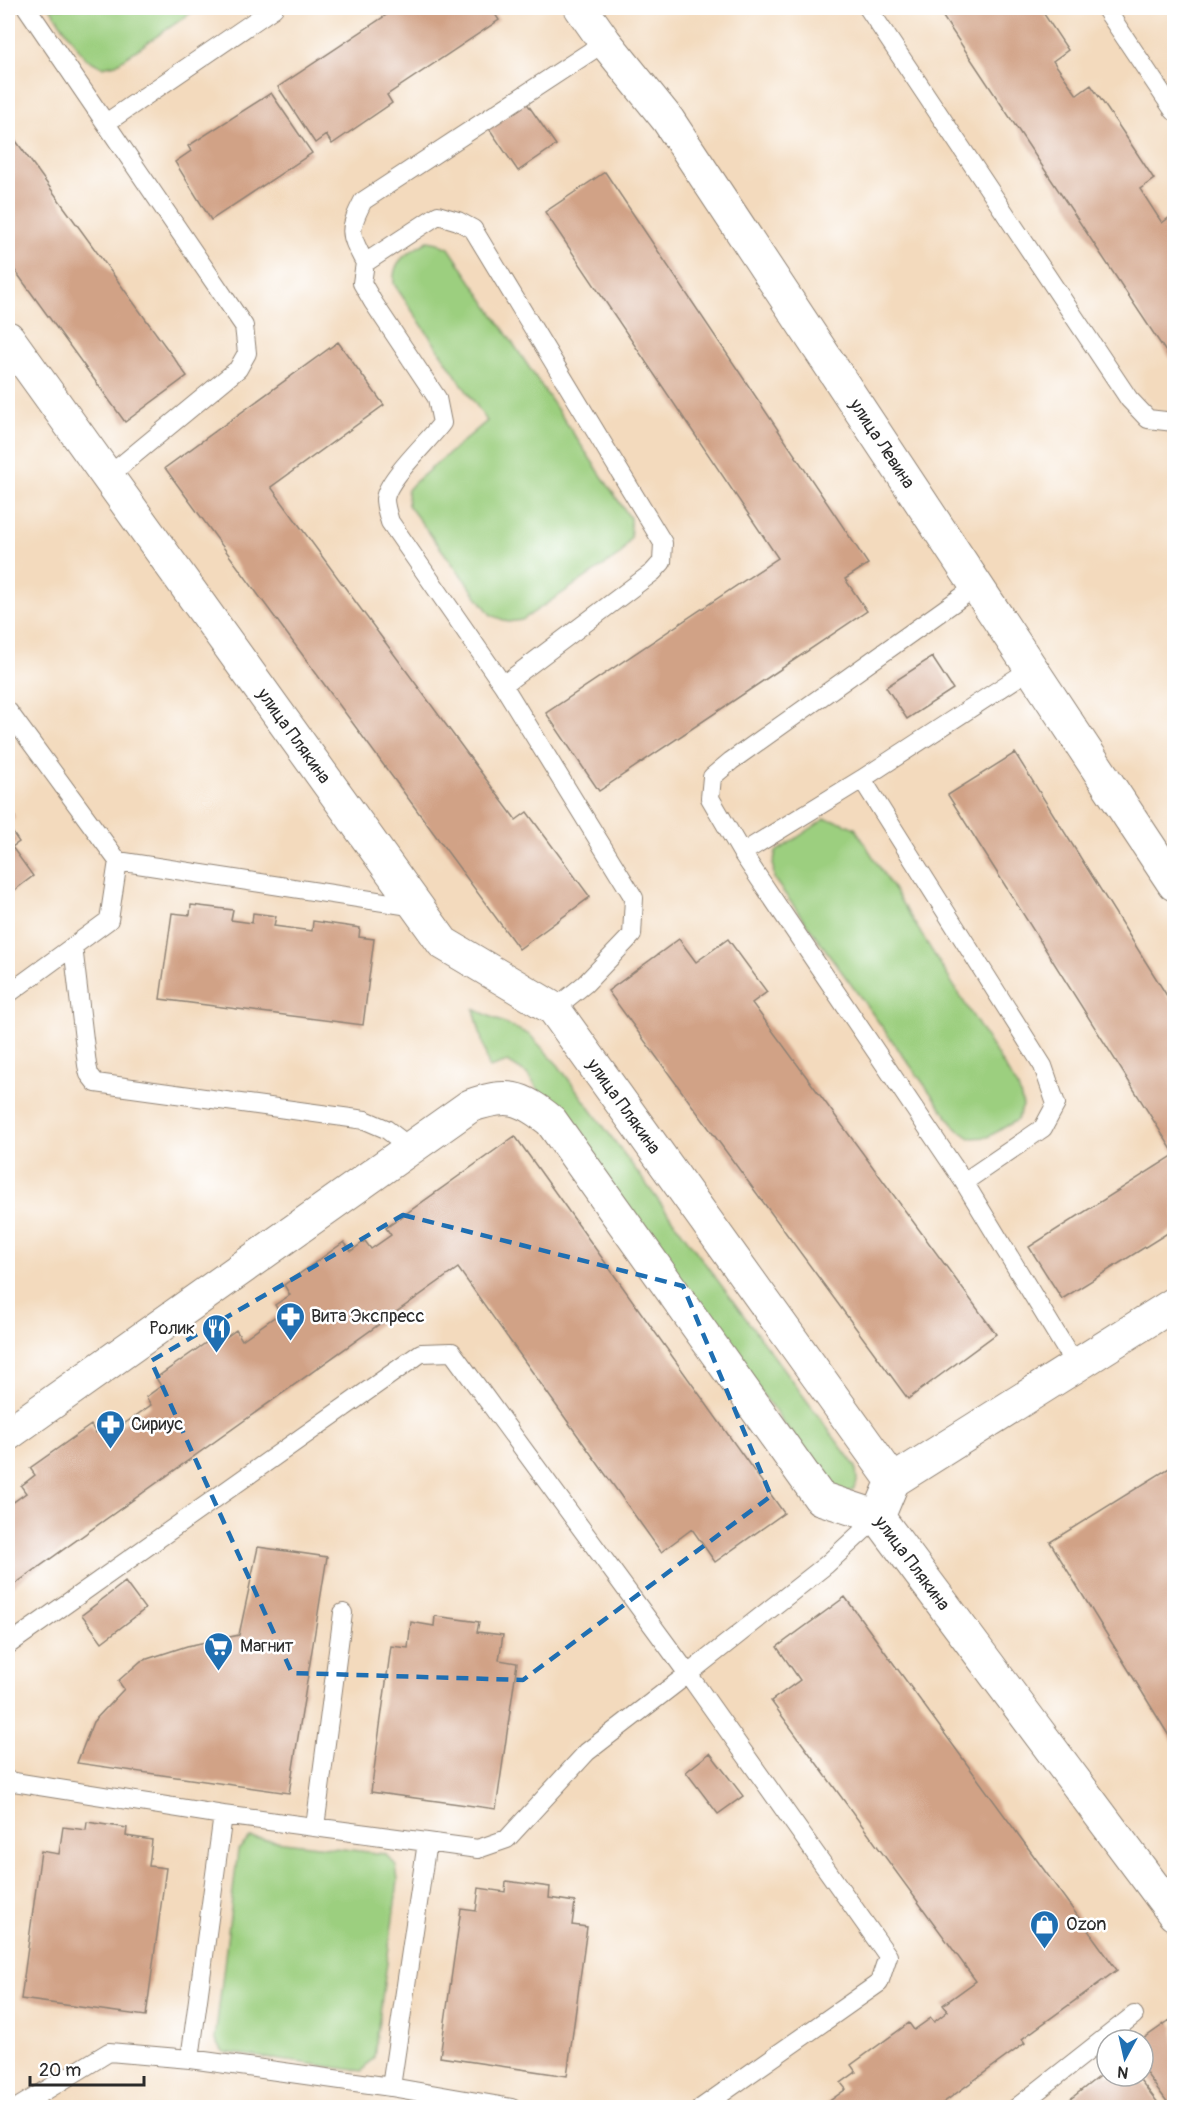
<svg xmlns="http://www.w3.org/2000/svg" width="1182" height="2115" font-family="Pangolin,sans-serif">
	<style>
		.green { fill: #9ccf7f; stroke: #647d55; stroke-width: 1.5 }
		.building { fill: #d1a286 }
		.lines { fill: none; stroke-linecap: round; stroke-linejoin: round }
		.service-casing { stroke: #8f8274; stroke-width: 20 }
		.minor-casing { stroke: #8f8274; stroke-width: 35 }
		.service { stroke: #fff; stroke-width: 18 }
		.minor { stroke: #fff; stroke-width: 33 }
		.marked { fill: none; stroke: #1f6fb2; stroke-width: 4.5; stroke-dasharray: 12 8; stroke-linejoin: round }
		.labels { text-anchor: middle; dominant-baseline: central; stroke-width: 5; stroke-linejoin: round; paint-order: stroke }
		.street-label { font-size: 18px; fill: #2b2b2b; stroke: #fff }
		.poi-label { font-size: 18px; fill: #2b2b2b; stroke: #fff; text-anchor: start }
	</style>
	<rect width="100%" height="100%" fill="#fff"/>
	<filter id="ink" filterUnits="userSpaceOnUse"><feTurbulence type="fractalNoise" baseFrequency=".0167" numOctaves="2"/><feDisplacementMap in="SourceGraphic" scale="12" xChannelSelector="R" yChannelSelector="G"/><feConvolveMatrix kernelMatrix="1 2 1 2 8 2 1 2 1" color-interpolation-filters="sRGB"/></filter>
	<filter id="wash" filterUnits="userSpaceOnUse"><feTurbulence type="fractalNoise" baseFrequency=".008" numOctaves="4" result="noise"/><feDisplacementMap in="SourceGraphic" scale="24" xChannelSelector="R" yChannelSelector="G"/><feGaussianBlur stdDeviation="1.35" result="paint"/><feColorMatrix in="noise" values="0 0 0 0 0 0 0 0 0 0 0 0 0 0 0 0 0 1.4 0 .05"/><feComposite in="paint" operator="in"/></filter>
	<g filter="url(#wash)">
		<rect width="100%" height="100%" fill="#f3dabd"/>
		<path class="green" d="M50,8H198L116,64L102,67L85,58Z
			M428,241L438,243L449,248L630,518L631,537L621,554L522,620L508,622L491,615L408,505L407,491L414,483L487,421L394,284C392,258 408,254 428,241Z
			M825,819L841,822L855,828L1019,1090L1023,1106L1017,1120L988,1137L970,1138L956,1128L774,879L773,864L776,852Z
			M474,1009L530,1035L558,1065L856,1467L857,1482L853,1490L841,1494L827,1482L527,1074L508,1062L489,1068Z
			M250,1838L385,1854L396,1865L398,1881L374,2057L362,2071L223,2052L215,2039L238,1850Z"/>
		<g id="blocks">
			<path class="building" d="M397,8H491L499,20L387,95L392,103L332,144L326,135L315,143L278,87Z
				M937,8H1040L1068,50L1053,61L1077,95L1091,85L1123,132L1154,179L1140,189L1162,223L1174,214V364Z
				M271,93L312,153L211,220L175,162L191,151L188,146Z
				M526,102L556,145L518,171L488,127Z
				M8,130L187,376L125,422L8,261Z
				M605,172L868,564L845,579L867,611L599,791L546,713L778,558L545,212Z
				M338,342L384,405L271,487L516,820L527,812L590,897L519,949L165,468Z
				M932,657L953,689L907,719L886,687Z
				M1015,753L1174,1007V1153L948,795Z
				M8,807L15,817L8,823Z
				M8,826L19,842L12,847L33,876L8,895Z
				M191,905L233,910L231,920L252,923L253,913L276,916L274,926L312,931L313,921L360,928L359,937L374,939L363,1025L160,999L172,913L190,915Z
				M679,939L696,962L728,939L767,992L752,1003L996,1334L908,1399L608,991Z
				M515,1136L784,1513L715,1562L692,1529L661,1552L458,1268L8,1589V1506L26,1493L21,1486L35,1475L30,1468L91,1425L96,1433L113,1421L118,1428L151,1405L146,1397L161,1386L156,1378L217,1335L221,1341L236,1330L242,1340L280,1313L275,1305L290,1295L284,1285L344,1242L351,1251L365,1241L371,1249L391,1235L386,1228Z
				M1174,1155V1229L1062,1299L1029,1247Z
				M1174,1465V1744L1050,1542Z
				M258,1547L327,1557L289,1793L77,1763L93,1722L124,1689L118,1681L141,1661L187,1646L239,1635Z
				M125,1582L145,1609L102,1642L82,1615Z
				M845,1597L1117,1970L1022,2039L1025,2043L936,2108H820L846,2089L841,2083L856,2072L851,2065L909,2023L914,2030L931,2018L934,2022L948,2011L943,2005L976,1981L771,1701L800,1680L777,1647Z
				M435,1616L479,1622L477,1632L503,1635L499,1660L517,1663L496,1809L371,1792L391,1646L408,1648L411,1622L434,1626Z
				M710,1753L743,1796L718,1814L686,1772Z
				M87,1822L127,1828L126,1836L152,1840L149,1866L166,1868L146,2016L21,1999L41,1851L59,1854L63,1827L86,1830Z
				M506,1881L550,1887L549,1898L575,1902L572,1925L587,1927L567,2076L440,2057L461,1909L476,1911L479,1888L505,1892Z
				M1170,2020L1174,2026V2104L1171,2107L1143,2069V2039Z
				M1107,2070V2076H1137L1162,2108H1059Z"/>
		</g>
	</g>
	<g filter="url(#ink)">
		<use href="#blocks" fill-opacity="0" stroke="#8f8274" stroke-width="1.5"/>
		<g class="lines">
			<defs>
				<path id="service" d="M27,8L244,326L247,353L238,369L107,477
					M868,8L1129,399L1148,419L1174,422
					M1105,8L1174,111
					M106,123L274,8
					M438,215L458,221L473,229L663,543L662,562L653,572L503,685L390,522C388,515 385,506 385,499C387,479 429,441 442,423L437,398L373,302L362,283L365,263Z
					M365,263C350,234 347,232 363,201L605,42
					M977,586L731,761L712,777L710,798L742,853L964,1182L1076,1366
					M503,685L634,898L632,935L585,984L554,1009
					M8,711L118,861L416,907
					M742,853L862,779
					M73,946L87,1065L89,1074L96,1083L365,1120L386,1129L411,1148
					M8,994L109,920L118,861
					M964,1182L1043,1128L1056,1104L1043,1066L862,779L1032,668
					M8,1645L421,1353L452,1352L688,1674L587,1752L507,1839L478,1849L427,1842L391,2087L190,2059L109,2052L17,2108
					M8,1781L223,1815
					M315,1827L343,1613
					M190,2059L223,1815L427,1842
					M391,2087L512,2108
					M701,2108L879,1983L888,1956L688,1674L826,1565L878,1517
					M1016,2108L1134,2015"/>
				<g id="minor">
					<path id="s1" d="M581,8L605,42L668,120L1174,884"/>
					<path id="s2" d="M8,338L443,943L554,1009L893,1481L878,1517L1174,1914"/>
					<path d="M8,1434L470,1106C507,1093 520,1096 551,1121L820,1498L878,1517"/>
					<path d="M893,1481L1174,1304"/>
				</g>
			</defs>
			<use href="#service" class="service-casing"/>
			<use href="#minor" class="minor-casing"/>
			<use href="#service" class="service"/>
			<use href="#minor" class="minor"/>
		</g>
	</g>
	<path class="marked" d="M403,1215L683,1286L771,1496L523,1680L292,1673L151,1361Z"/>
	<defs>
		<symbol id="pharmacy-pin" viewBox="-11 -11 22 30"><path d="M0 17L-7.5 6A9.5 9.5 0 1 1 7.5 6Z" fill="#1f6fb2" stroke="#fff"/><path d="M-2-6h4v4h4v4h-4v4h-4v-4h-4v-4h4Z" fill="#fff"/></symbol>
		<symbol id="restaurant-pin" viewBox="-11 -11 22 30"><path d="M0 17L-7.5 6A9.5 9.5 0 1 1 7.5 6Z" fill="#1f6fb2" stroke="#fff"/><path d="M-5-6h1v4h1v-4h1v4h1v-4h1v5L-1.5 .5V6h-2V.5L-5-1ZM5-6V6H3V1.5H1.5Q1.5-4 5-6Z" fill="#fff"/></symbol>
		<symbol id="supermarket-pin" viewBox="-11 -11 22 30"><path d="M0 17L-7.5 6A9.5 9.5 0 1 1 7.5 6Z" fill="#1f6fb2" stroke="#fff"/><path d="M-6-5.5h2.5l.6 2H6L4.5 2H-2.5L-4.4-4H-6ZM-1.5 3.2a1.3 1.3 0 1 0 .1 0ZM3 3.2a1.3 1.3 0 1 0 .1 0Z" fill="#fff"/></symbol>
		<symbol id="shop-pin" viewBox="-11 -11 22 30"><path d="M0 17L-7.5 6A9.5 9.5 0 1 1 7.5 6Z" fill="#1f6fb2" stroke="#fff"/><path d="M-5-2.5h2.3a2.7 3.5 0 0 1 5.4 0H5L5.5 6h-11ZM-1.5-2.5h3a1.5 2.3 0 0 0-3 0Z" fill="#fff"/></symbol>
	</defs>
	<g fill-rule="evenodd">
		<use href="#pharmacy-pin" x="274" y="1300" width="33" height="45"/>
		<use href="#restaurant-pin" x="200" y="1312" width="33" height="45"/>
		<use href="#pharmacy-pin" x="94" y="1408" width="33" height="45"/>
		<use href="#supermarket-pin" x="202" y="1630" width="33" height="45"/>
		<use href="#shop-pin" x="1028" y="1908" width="33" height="45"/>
	</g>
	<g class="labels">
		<g class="street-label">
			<text stroke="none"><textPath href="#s1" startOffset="530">улица Левина</textPath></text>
			<text stroke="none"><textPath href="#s2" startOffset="490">улица Плякина</textPath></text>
			<text stroke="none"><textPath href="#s2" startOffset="994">улица Плякина</textPath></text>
			<text stroke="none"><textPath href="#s2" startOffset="1552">улица Плякина</textPath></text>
		</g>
		<g class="poi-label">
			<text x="311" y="1316">Вита Экспресс</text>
			<text x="195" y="1328" text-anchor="end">Ролик</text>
			<text x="131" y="1424">Сириус</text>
			<text x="240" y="1646">Магнит</text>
			<text x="1066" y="1924">Ozon</text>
		</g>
	</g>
	<rect width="1182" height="2115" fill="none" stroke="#fff" stroke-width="30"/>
	<g transform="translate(1125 2058) rotate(188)"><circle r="28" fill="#ffffff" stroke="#aaaaaa" stroke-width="1.5"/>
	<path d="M0-4.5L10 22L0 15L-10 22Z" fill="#1f6fb2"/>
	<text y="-9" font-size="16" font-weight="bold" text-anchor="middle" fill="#2b2b2b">N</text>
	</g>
	<path d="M30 2076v9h114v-9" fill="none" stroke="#2b2b2b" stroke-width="3"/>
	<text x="39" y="2076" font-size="18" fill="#2b2b2b" stroke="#ffffff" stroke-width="4.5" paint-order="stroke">20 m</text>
</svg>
